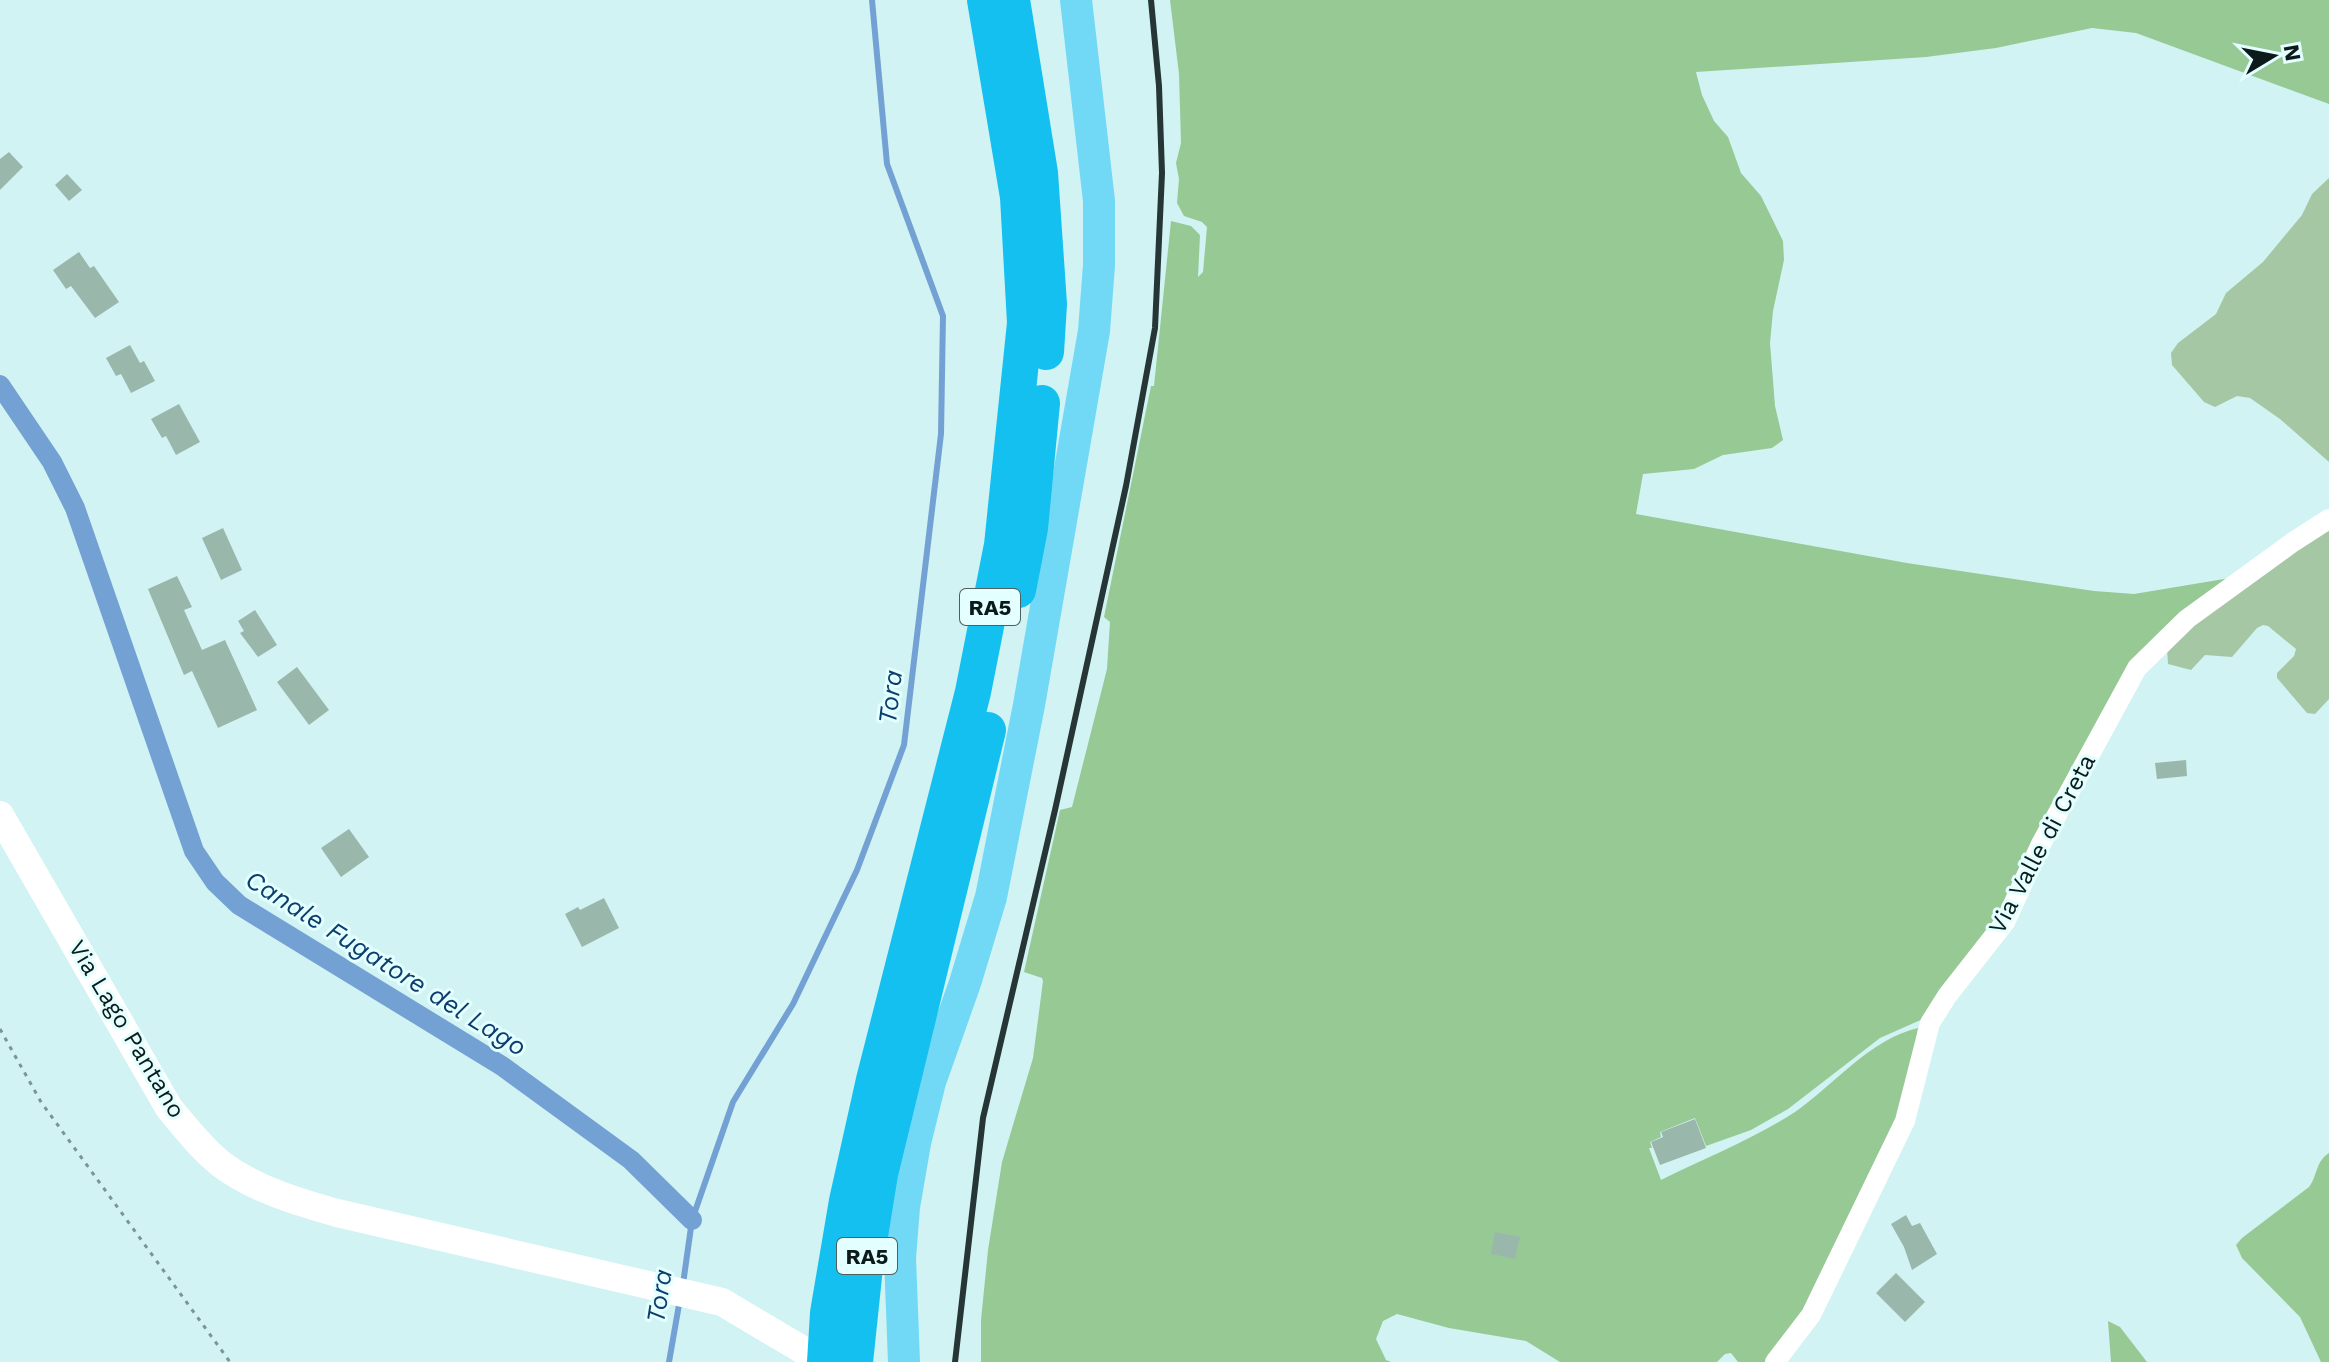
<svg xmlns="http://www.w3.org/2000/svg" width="2329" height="1362" font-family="'Work Sans',sans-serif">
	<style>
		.green { fill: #a6c7a4 }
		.forest { fill: #97c995 }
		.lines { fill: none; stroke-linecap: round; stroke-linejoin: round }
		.stream { stroke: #74a1d4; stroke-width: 6 }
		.canal { stroke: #74a1d4; stroke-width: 20 }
		.building { fill: #9ab7ac }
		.path { stroke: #7b9494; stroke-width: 3; stroke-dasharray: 4 6; stroke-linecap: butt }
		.street { stroke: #fff; stroke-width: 20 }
		.secondary { stroke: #fff; stroke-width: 28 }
		.primary { stroke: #71d9f6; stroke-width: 32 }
		.highway { stroke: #13c0f0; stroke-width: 36 }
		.rail { stroke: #263535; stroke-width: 6 }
		.labels { text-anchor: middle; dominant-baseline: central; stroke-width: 6; stroke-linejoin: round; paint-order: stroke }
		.shield { fill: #e3ffff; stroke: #4d5f5f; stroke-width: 2 }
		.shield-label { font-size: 22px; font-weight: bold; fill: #0d1a1a }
		.street-label { font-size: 24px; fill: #0d1a1a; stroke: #e3ffff }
		.water-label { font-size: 26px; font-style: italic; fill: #0c3d6c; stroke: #e3ffff }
	</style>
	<rect width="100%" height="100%" fill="#d1f3f3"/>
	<path class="green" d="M2329,178V462L2280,419L2250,398L2237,396L2215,407L2204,402L2172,365L2171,353L2178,343L2216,314L2226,293L2263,262L2302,215L2312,194Z
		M2329,528V699L2315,714L2307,713L2277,678V673L2294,656L2296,649L2268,626L2263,625L2257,628L2232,657L2205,655L2191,670L2168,664L2167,648L2228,595Z"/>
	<path class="forest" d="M1170,0H2329V104L2136,33L2092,28L1996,48L1926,57L1696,72L1702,95L1714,121L1728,137L1741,173L1761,196L1783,241L1784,260L1773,311L1770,343L1775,406L1783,440L1772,448L1723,455L1694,469L1643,474L1636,514L1907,563L2094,591L2134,594L2242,576L2162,641L2010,907L1934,1014L1880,1038L1788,1109L1751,1130L1706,1146L1695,1118L1660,1132L1661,1137L1650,1142L1652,1148H1649L1661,1180C1705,1158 1754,1139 1795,1112C1834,1085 1870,1039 1918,1028L1904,1122L1809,1309L1768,1362H1738L1731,1353L1725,1354L1717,1362H1560L1526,1341L1449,1328L1397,1314L1383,1321L1376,1339L1386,1360L1391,1362H981V1320L988,1250L1002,1162L1033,1058L1043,981L1042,978L1024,972L1060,810L1072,807L1107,669L1110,622L1104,617L1151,386H1154L1171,221L1191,226L1200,235L1198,277L1203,272L1207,227L1202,222L1184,216L1177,203L1179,179L1176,163L1181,143L1179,74Z
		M2329,1153V1362H2321L2300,1317L2242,1258L2236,1245L2242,1238L2309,1187C2318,1175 2315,1162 2329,1153Z
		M2108,1321L2120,1327L2147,1362H2111Z"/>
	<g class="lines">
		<path class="stream" d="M683,1284L692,1220L733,1102L793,1004L857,870L904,745L941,434L943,316L887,164L872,0
			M669,1362L680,1299"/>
		<path class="canal" d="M0,385L52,462L75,508L194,851L215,882L239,905L502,1066L631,1160L692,1220"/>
	</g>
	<path class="building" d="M9,152L23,167L0,190V159Z
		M67,174L82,190L69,201L55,185Z
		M79,252L90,268L94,266L119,302L95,318L71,286L66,289L53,270Z
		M130,345L140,363L144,361L155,381L131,393L121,374L116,376L106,358Z
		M179,404L200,442L176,455L166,436L162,438L151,419Z
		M223,528L242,570L221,580L202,538Z
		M177,576L192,607L184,610L202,650L225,640L257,710L218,728L192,671L184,675L148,589Z
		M255,610L277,645L258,657L240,633L244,631L238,621Z
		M297,667L329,710L309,725L277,682Z
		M2186,760L2187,776L2157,779L2155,763Z
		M349,829L369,857L341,877L321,848Z
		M604,898L619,928L582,947L565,914L578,907L580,910Z
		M1695,1119L1706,1148L1660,1165L1651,1142L1663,1137L1661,1132Z
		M1906,1215L1912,1226L1920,1223L1937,1254L1912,1270L1904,1247L1891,1224Z
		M1495,1232L1520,1237L1515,1259L1491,1254Z
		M1896,1273L1925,1302L1905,1322L1876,1293Z"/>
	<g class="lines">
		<path class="path" d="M0,1029L41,1102L230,1362"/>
		<path class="street" d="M1775,1362L1811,1315L1905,1121L1930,1023L1947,996L2005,922L2041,844L2137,668L2187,619L2293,542L2329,519"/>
		<path class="secondary" d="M0,815L169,1108C185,1127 201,1148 221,1164C254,1189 298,1202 337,1213L722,1302L808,1353L818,1362"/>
		<path class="primary" d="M904,1362L900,1258L904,1207L915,1143L930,1082L965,983L991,897L1029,705L1094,331L1099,265V201L1076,0"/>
		<path class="highway" d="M1012,0L1040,173L1049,304L1046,352
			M1018,590L1030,528L1042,403
			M825,1362L828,1313L847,1201L874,1080L973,692L1002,545L1025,323L1018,197L985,0
			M855,1362L865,1267L880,1174L988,730"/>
		<path class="rail" d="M955,1362L983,1118L1055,810L1126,486L1155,328L1162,173L1159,86L1151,0"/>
	</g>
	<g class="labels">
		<g class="shield">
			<rect x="960" y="589" width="60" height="36" rx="6"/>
			<rect x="837" y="1238" width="60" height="36" rx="6"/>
		</g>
		<g class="shield-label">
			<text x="990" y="607">RA5</text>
			<text x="867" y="1256">RA5</text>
		</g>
		<g class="street-label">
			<text transform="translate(2042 844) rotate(-62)">Via Valle di Creta</text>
			<text transform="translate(127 1029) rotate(59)">Via Lago Pantano</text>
		</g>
		<g class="water-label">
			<text transform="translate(890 697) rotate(-83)">Tora</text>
			<text transform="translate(386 963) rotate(32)">Canale Fugatore del Lago</text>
			<text transform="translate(659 1296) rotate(-81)">Tora</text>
		</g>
	</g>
	<g transform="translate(2273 56) rotate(80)" stroke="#e3ffff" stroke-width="6" paint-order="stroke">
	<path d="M0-6L14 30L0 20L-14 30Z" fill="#0d1a1a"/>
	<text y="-12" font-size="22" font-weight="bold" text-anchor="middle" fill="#0d1a1a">N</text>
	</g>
</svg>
